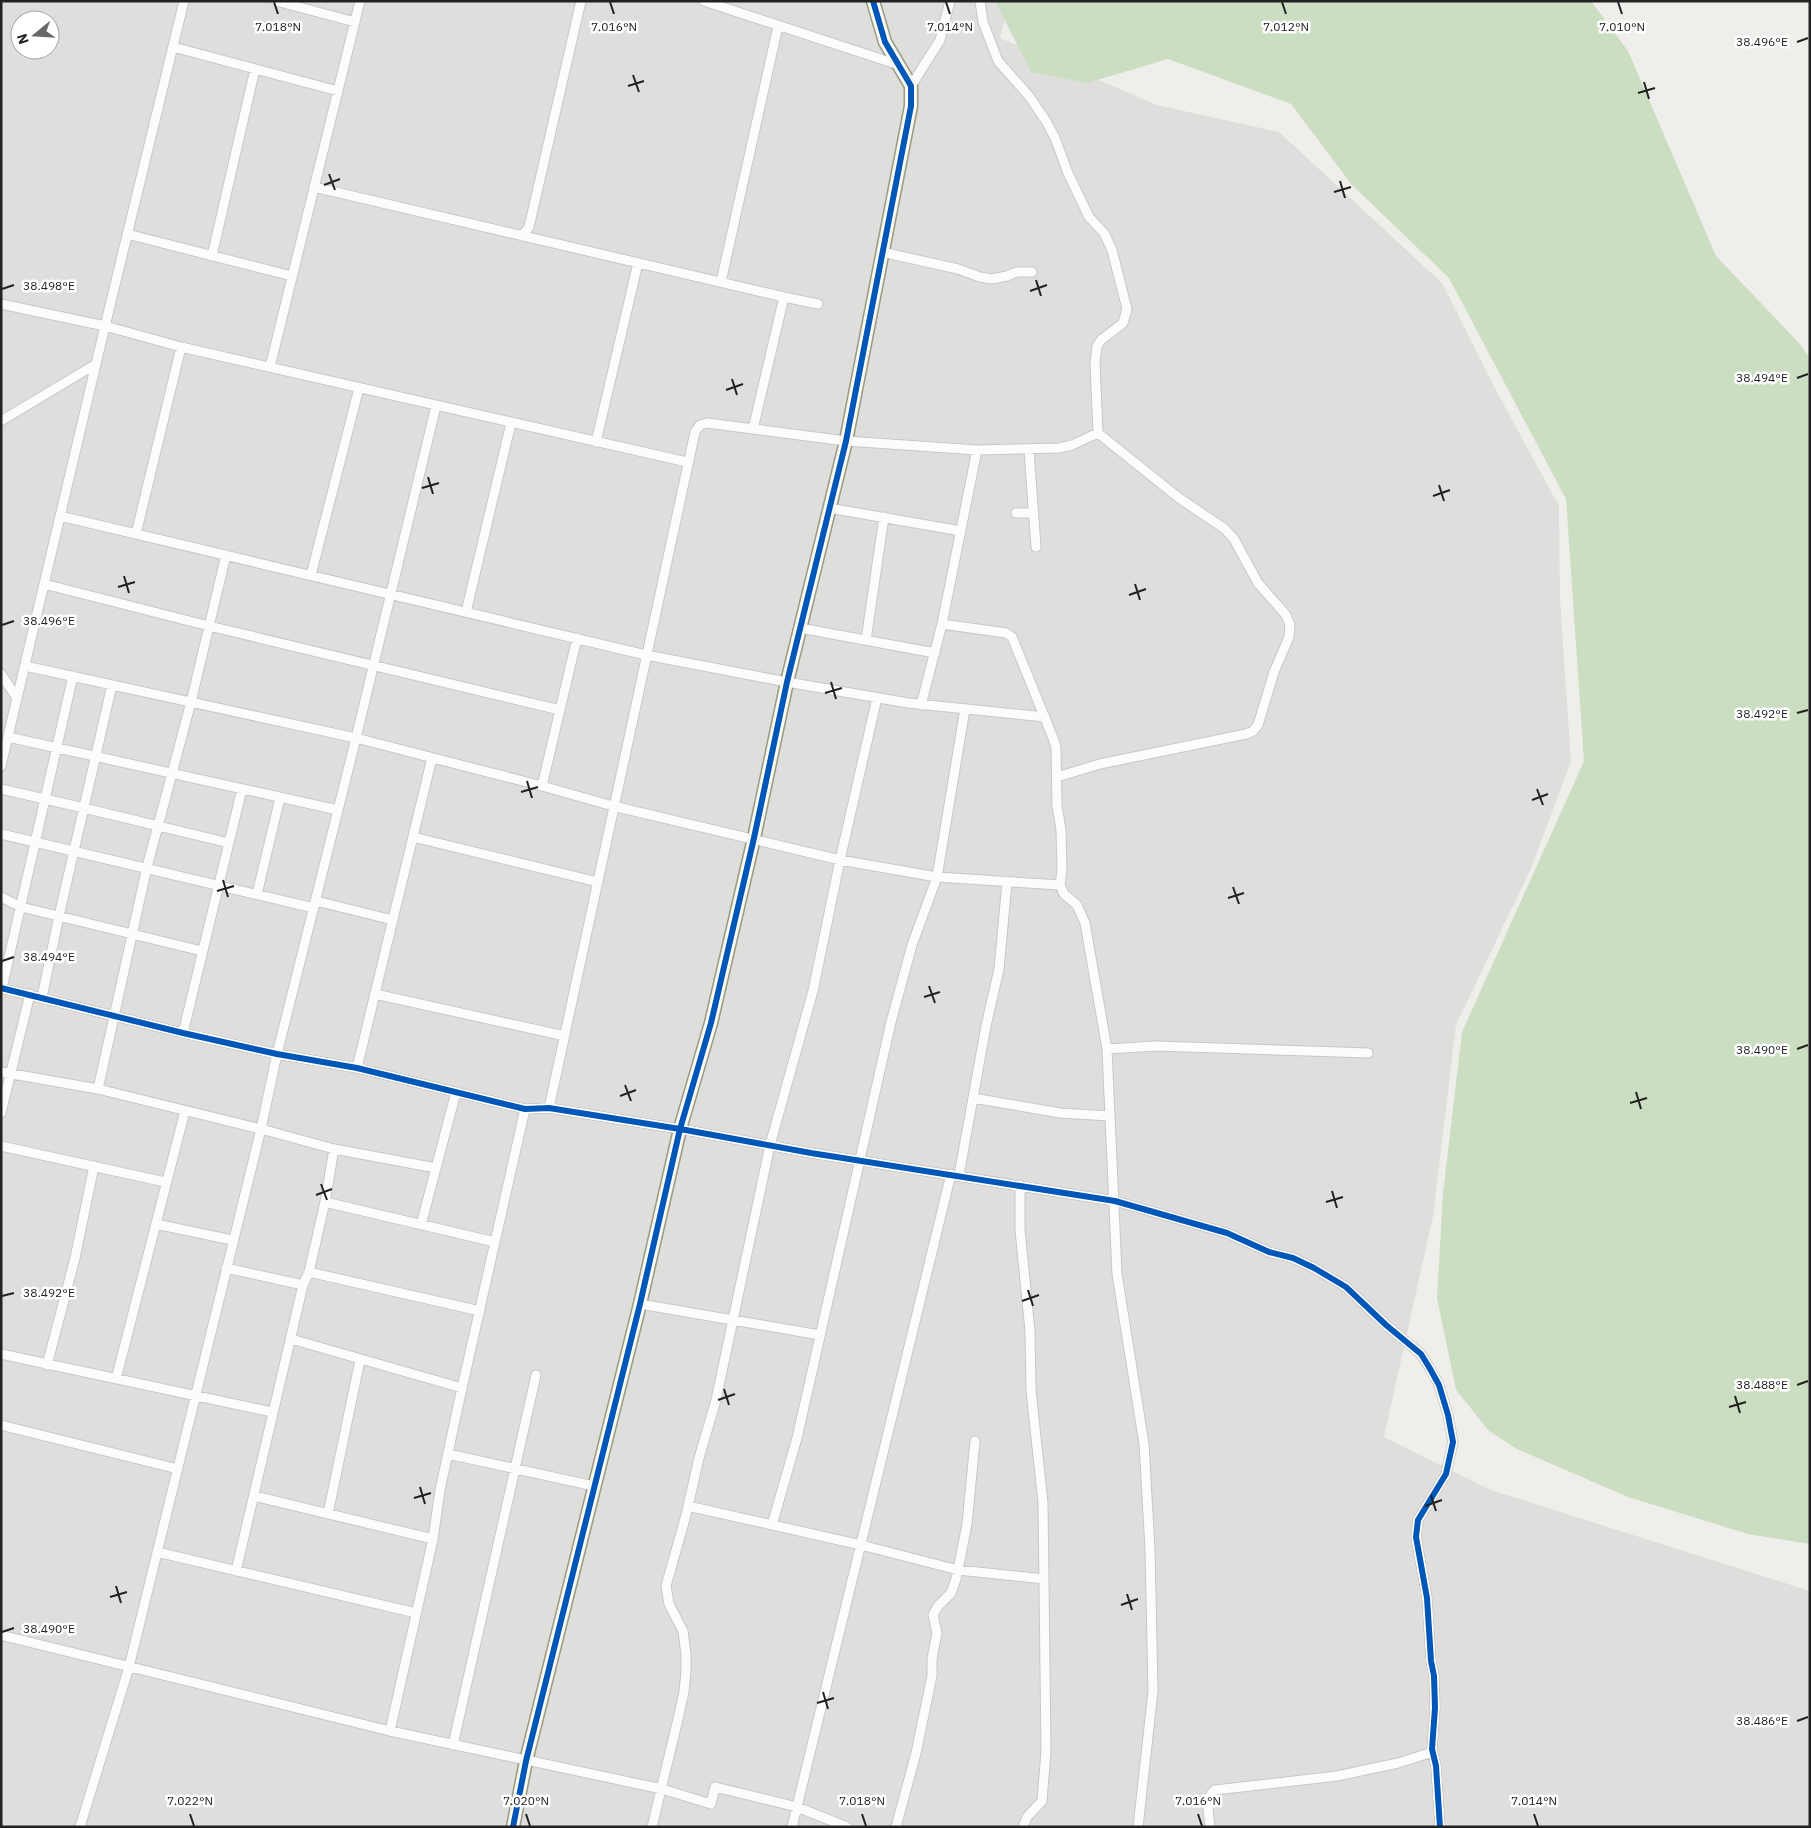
<svg xmlns="http://www.w3.org/2000/svg" width="1811" height="1828" font-family="'IBM Plex Sans',sans-serif">
	<style>
		.residential { fill: #dfdedc; fill-rule: evenodd }
		.forest { fill: #cbdec1 }
		.lines { fill: none; stroke-linecap: round; stroke-linejoin: round }
		.street-casing { stroke: #c9c8c7; stroke-width: 11 }
		.secondary-casing { stroke: #999a82; stroke-width: 15 }
		.street { stroke: #fdfcfc; stroke-width: 9 }
		.secondary { stroke: #f4f4ed; stroke-width: 12 }
		.cycleway-casing { stroke: #fff; stroke-width: 9 }
		.cycleway { stroke: #0057b8; stroke-width: 6 }
		.ticks { fill: none; stroke: #222; stroke-width: 2 }
		.ticks-label { font-size: 12px; text-anchor: middle; fill: #222; stroke: #fff; stroke-width: 5; stroke-linejoin: round; paint-order: stroke }
	</style>
	<rect width="100%" height="100%" fill="#f0eeeb"/>
	<path class="residential" d="M1,1H1010L1000,38L1157,105L1279,132L1442,283L1492,383L1559,506L1560,600L1571,762L1531,868L1456,1025L1433,1216L1384,1437L1491,1490L1810,1591V1827H1ZM20,20H50V50H20Z"/>
	<path class="forest" d="M995,1H1591L1628,51L1716,256L1801,345L1810,359V1544L1748,1534L1628,1497L1517,1449L1489,1431L1456,1390L1437,1298L1443,1193L1462,1032L1584,761L1566,499L1449,278L1352,185L1291,104L1168,59L1087,83L1031,72Z"/>
	<g class="lines">
		<defs>
			<path id="street" d="M276,1L355,22
				M704,1L899,65
				M980,1L983,22L998,61L1029,96L1046,121L1055,138L1068,173L1089,217L1104,233L1112,250L1127,309L1123,323L1101,340L1097,346L1095,364L1098,433L1179,498L1225,529L1234,539L1258,583L1286,615L1290,625L1289,637L1274,672L1258,725L1253,731L1246,734L1100,764L1057,777
				M173,47L338,91
				M911,86L940,40L950,1
				M314,187L784,297L753,429
				M127,234L292,276
				M522,236L529,227L581,1
				M882,252L958,269L980,277L992,279L1007,276L1017,272H1032
				M212,256L255,69
				M721,282L778,26
				M784,297L818,304
				M1,304L105,326L181,347L687,462
				M270,367L360,1
				M1,421L96,364
				M596,442L638,263
				M1029,450L1036,547
				M829,508L961,531
				M1016,513H1033
				M60,516L646,655L787,682L908,703L1045,717
				M136,534L181,347
				M311,575L359,388
				M44,584L209,626L560,710
				M466,612L511,423
				M942,624L1006,633L1012,637L1053,738L1056,747L1057,806L1061,830L1062,871L1060,885L1064,894L1077,905L1085,923L1107,1049L1117,1274L1144,1444L1150,1549L1153,1691L1138,1827
				M800,628L935,653
				M866,640L884,517
				M25,666L356,738L542,786L613,806L840,860L937,877L1060,885
				M1,674L17,698
				M921,705L942,624L977,450
				M8,737L338,810
				M1,766L105,326L184,1
				M542,786L577,638
				M1,789L84,808L229,843
				M1,834L314,908
				M413,837L598,882
				M257,894L280,798
				M1,897L21,907L202,951
				M316,901L393,920
				M1,988L183,1033L277,1054L357,1068L525,1109L549,1108L680,1129L811,1153L1115,1201L1227,1233L1269,1252L1293,1258L1314,1268L1346,1287L1386,1325L1421,1354L1429,1367L1439,1385L1448,1415L1453,1442L1446,1474L1418,1520L1416,1537L1427,1598L1431,1661L1434,1676L1435,1708L1432,1749L1436,1766L1440,1827
				M2,988L73,676
				M375,994L565,1036
				M42,997L59,916L112,685
				M183,1033L242,789
				M1107,1049L1155,1046L1368,1053
				M357,1068L432,758
				M1,1072L98,1089L261,1129L334,1149L436,1168
				M98,1089L147,867L191,702L226,555
				M973,1098L1060,1113L1110,1116
				M549,1108L695,432L700,425L707,423L846,441L977,450L1059,448L1072,445L1098,433
				M1,1113L30,994
				M1,1146L165,1182
				M959,1175L986,1026L999,969L1007,882
				M1020,1185V1230L1030,1331L1031,1390L1043,1503L1046,1751L1042,1801L1027,1817L1023,1827
				M325,1202L495,1242
				M156,1224L232,1240
				M421,1225L456,1092
				M226,1268L303,1285
				M309,1272L480,1311
				M640,1304L820,1335
				M291,1339L462,1388
				M1,1354L272,1412
				M47,1365L75,1258L94,1166
				M116,1379L185,1111
				M1,1425L178,1469
				M448,1454L594,1486
				M254,1496L433,1539
				M688,1506L861,1545L958,1570L1044,1579
				M328,1514L360,1360
				M772,1525L797,1438L891,1022L912,945L937,877L965,709
				M157,1552L416,1613
				M236,1571L303,1285L309,1272L325,1202L334,1149
				M1,1635L390,1731L662,1789L711,1804L715,1787L797,1807L847,1827
				M390,1731L433,1539L440,1490L462,1388L525,1109
				M453,1745L536,1375
				M80,1827L129,1667L261,1129L277,1054L356,738L436,406
				M652,1827L678,1719L684,1692L686,1671V1654L683,1631L669,1604L666,1586L686,1515L699,1458L716,1400L770,1145L813,991L840,860L877,698
				M792,1827L951,1174
				M896,1827L916,1753L932,1676V1659L937,1633L933,1615L938,1606L951,1593L956,1579L961,1555L967,1524L975,1441
				M1210,1827C1209,1814 1204,1799 1215,1790L1337,1776L1398,1763L1433,1752"/>
			<path id="secondary" d="M513,1827L526,1761L640,1304L680,1129L711,1023L754,838L787,682L846,441L911,106V86L885,42L873,1"/>
		</defs>
		<use href="#street" class="street-casing"/>
		<use href="#secondary" class="secondary-casing"/>
		<use href="#street" class="street"/>
		<use href="#secondary" class="secondary"/>
		<defs>
			<path id="cycleway" d="M1,988L183,1033L277,1054L357,1068L525,1109L549,1108L680,1129L811,1153L1115,1201L1227,1233L1269,1252L1293,1258L1314,1268L1346,1287L1386,1325L1421,1354L1429,1367L1439,1385L1448,1415L1453,1442L1446,1474L1418,1520L1416,1537L1427,1598L1431,1661L1434,1676L1435,1708L1432,1749L1436,1766L1440,1827
				M513,1827L526,1761L640,1304L680,1129L711,1023L754,838L787,682L846,441L911,106V86L885,42L873,1"/>
		</defs>
		<use href="#cycleway" class="cycleway-casing"/>
		<use href="#cycleway" class="cycleway"/>
	</g>
	<path class="ticks" d="M274,2L278,14M610,2L614,14M946,2L950,14M1282,2L1286,14M1618,2L1622,14M1797,42L1808,38M633,75L639,92M1644,82L1649,99M628,86L644,81M1638,93L1655,88M329,174L335,190M1340,181L1345,198M324,185L340,179M1334,192L1351,187M1036,280L1041,296M2,289L14,285M1030,291L1047,285M1797,378L1808,374M732,379L737,395M726,390L743,384M428,477L433,494M1439,485L1444,501M422,488L439,483M1433,496L1450,490M124,576L129,593M1135,584L1140,600M118,587L135,582M1129,595L1146,589M2,625L14,621M831,682L836,699M825,693L842,688M1797,713L1808,710M527,781L532,798M1537,789L1543,805M521,792L538,787M1532,800L1548,794M223,880L228,897M1233,887L1239,904M217,891L234,886M1228,898L1244,893M2,961L14,957M929,986L935,1003M924,997L940,992M1797,1049L1808,1045M625,1085L631,1101M1636,1092L1641,1109M620,1096L636,1090M1630,1103L1647,1098M321,1184L327,1200M1332,1191L1337,1208M316,1195L332,1189M1326,1202L1343,1197M1028,1290L1033,1306M2,1296L14,1293M1022,1301L1039,1295M1797,1385L1808,1381M724,1389L729,1405M1735,1396L1740,1413M718,1400L735,1394M1729,1407L1746,1402M420,1487L425,1504M1431,1495L1436,1511M414,1498L431,1493M1425,1506L1442,1500M116,1586L121,1603M1127,1594L1132,1610M110,1597L127,1592M1121,1605L1138,1599M2,1632L14,1628M823,1692L828,1709M817,1703L834,1698M1797,1721L1808,1717M190,1814L194,1826M526,1814L530,1826M862,1814L866,1826M1198,1814L1202,1826M1534,1814L1538,1826"/>
	<g class="ticks-label">
		<text x="278" y="31">7.018°N</text>
		<text x="614" y="31">7.016°N</text>
		<text x="950" y="31">7.014°N</text>
		<text x="1286" y="31">7.012°N</text>
		<text x="1622" y="31">7.010°N</text>
		<text x="1762" y="46">38.496°E</text>
		<text x="49" y="290">38.498°E</text>
		<text x="1762" y="382">38.494°E</text>
		<text x="49" y="625">38.496°E</text>
		<text x="1762" y="718">38.492°E</text>
		<text x="49" y="961">38.494°E</text>
		<text x="1762" y="1054">38.490°E</text>
		<text x="49" y="1297">38.492°E</text>
		<text x="1762" y="1389">38.488°E</text>
		<text x="49" y="1633">38.490°E</text>
		<text x="1762" y="1725">38.486°E</text>
		<text x="190" y="1805">7.022°N</text>
		<text x="526" y="1805">7.020°N</text>
		<text x="862" y="1805">7.018°N</text>
		<text x="1198" y="1805">7.016°N</text>
		<text x="1534" y="1805">7.014°N</text>
	</g>
	<rect width="1811" height="1828" fill="none" stroke="#222222" stroke-width="5"/>
	<g transform="translate(35 35) rotate(252)"><circle r="24" fill="#ffffff" stroke="#a7a7a7"/>
	<path d="M0-4L9 19L0 12L-9 19Z" fill="#6a6968"/>
	<text y="-8" font-size="14" font-weight="bold" text-anchor="middle" fill="#222222">N</text>
	</g>
</svg>
